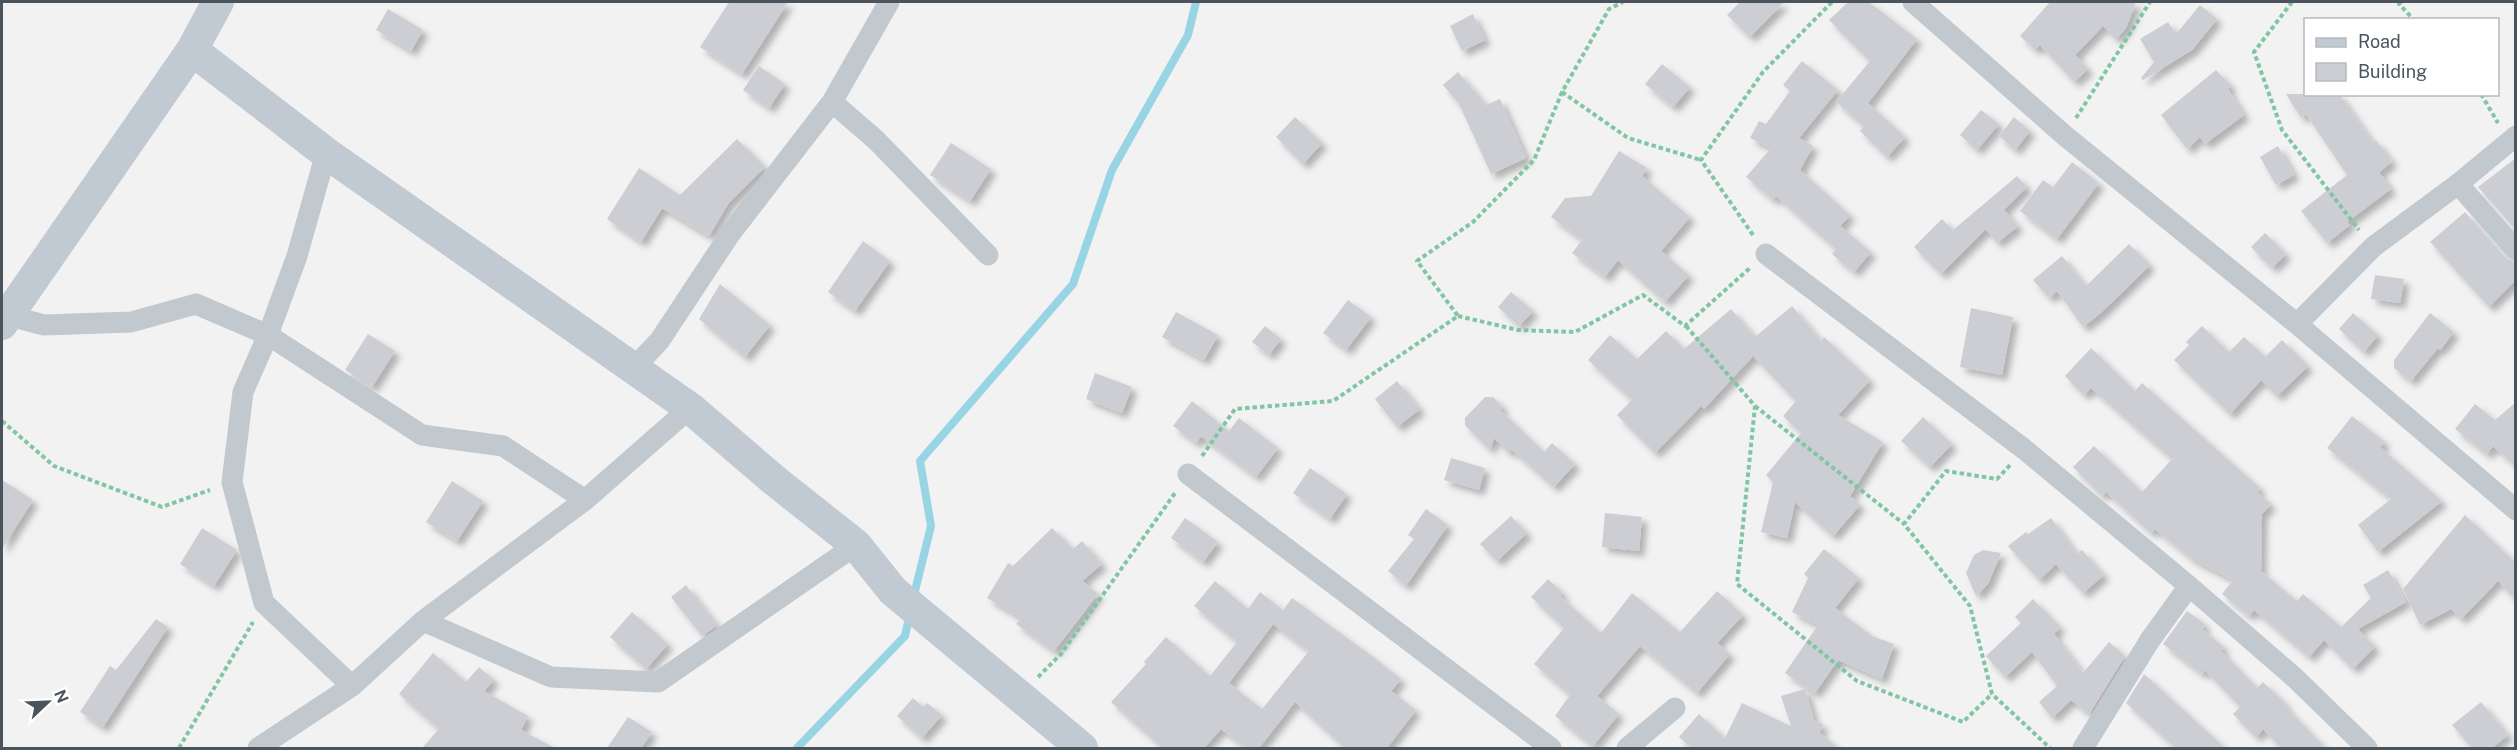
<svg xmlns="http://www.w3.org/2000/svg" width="2517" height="750" font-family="'Public Sans',sans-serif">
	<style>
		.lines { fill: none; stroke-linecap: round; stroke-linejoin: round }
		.stream { stroke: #97d4e4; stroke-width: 8 }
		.building { fill: #ccced3; fill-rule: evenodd; filter: url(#shadow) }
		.path { stroke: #81c6a4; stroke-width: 4; stroke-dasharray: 4.5 3; stroke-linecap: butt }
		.street { stroke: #c1c8ce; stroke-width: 21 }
		.secondary { stroke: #c1cad3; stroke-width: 32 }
	</style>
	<defs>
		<filter id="shadow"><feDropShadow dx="5.5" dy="5.5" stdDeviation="3" flood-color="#0004"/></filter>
	</defs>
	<rect width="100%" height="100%" fill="#f3f2f2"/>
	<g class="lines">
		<path class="stream" d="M913,599L931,526L920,461L1073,284L1112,170L1188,35L1196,2
			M797,748L905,636L910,614"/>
	</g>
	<path class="building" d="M729,2H788L742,74L700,47Z
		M1740,2H1784L1750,37L1727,15Z
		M1848,2H1869L1917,39L1868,103L1905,137L1887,157L1860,131L1864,126L1836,102L1870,61L1829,20Z
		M2050,2H2136L2126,28L2116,39L2103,26L2075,55L2088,69L2074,82L2040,45L2035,50L2020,36Z
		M2200,5L2217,19L2192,50L2143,80L2141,78L2154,62L2140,39L2168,22L2176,34Z
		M388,9L423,30L411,51L376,30Z
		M1473,14L1485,40L1462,51L1450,26Z
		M1802,61L1838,90L1799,138L1813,146L1800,170L1850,215L1840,226L1871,252L1854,272L1832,254L1836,249L1776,196L1773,200L1746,177L1771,148L1750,138L1759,121L1766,124L1790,91L1783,85Z
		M1662,64L1690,87L1673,107L1645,84Z
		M759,66L785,84L769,108L743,90Z
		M2216,70L2231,86L2228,89L2244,115L2205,144L2200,137L2187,149L2161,115Z
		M1458,72L1486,105L1500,99L1526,158L1491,174L1459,104L1443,85Z
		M2286,94H2339L2373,143L2376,140L2392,162L2379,172L2391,189L2347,222L2350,225L2327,243L2301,211L2347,175L2306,114L2301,118Z
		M1981,110L1999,124L1977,150L1960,135Z
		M1295,117L1322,143L1303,164L1276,137Z
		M2014,117L2030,131L2015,150L1999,136Z
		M737,139L765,167L728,204L709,236L662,208L641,242L607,219L639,168L680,195Z
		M951,143L991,169L970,201L930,175Z
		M2278,146L2294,175L2276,185L2260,157Z
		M1619,151L1647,168L1642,176L1690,217L1661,251L1689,275L1665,302L1618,260L1605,277L1572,253L1582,240L1551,217L1565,198L1591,196Z
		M2516,158V230L2478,187Z
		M2072,162L2099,183L2057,239L2020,211L2043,180L2053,187Z
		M2017,176L2027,187L2004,210L2018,226L1997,243L1986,229L1941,274L1914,247L1942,219L1953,230Z
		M2465,212L2506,258L2516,262V280L2489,307L2430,242Z
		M2265,233L2286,254L2272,268L2251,247Z
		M863,241L890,261L855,311L828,292Z
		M2129,244L2150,265L2103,311L2083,327L2057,291L2049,298L2033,280L2062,256L2086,286Z
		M2375,275L2404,279L2400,303L2371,299Z
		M720,284L770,325L745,357L699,319Z
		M1511,292L1533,311L1519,326L1498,307Z
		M1348,300L1371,317L1346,350L1323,333Z
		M1792,306L1821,341L1824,337L1870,380L1838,415L1883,442L1850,496L1860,505L1833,536L1795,502L1787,538L1761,532L1773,482L1766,475L1801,433L1783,416L1796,401L1753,356L1704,409L1701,406L1655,453L1617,415L1632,400L1588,360L1610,335L1637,359L1666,331L1684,349L1731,309L1755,337Z
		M1971,308L2013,317L2002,375L1960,367Z
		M1176,312L1218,335L1204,360L1162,337Z
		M2353,313L2378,335L2364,352L2339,329Z
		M2430,313L2454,332L2440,350L2438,348L2411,381L2394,368V360Z
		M1265,326L1281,339L1269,355L1252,342Z
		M2202,326L2229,352L2244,337L2265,357L2282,340L2308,366L2277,396L2261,380L2230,414L2174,360L2189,345L2186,342Z
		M368,334L395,351L372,387L345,370Z
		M2091,348L2135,391L2142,383L2260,488L2257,492L2271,504L2262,514L2261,571L2297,601L2303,594L2341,627L2371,598L2363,585L2388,570L2406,602L2358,629L2375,647L2353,669L2324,640L2309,657L2254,610L2249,616L2222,594L2233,580L2192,559L2155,529L2151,533L2106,492L2102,496L2073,467L2094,446L2142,492L2172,459L2091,388L2084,395L2065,376Z
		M1095,373L1132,387L1122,413L1086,399Z
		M1397,381L1420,409L1397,427L1375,399Z
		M1485,397H1493L1503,407L1500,410L1544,452L1552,443L1575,464L1554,487L1511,449L1509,453L1494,438L1490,450L1465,425V418Z
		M1192,401L1229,431L1239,418L1278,448L1256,477L1201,436L1196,443L1173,426Z
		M2516,402V466L2493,446L2487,454L2455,429L2475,404L2495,420Z
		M2352,416L2385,442L2380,447L2442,501L2378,552L2358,525L2391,499L2327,448Z
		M1923,417L1952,444L1930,467L1901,441Z
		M1451,458L1485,468L1479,490L1444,480Z
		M1310,468L1347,494L1330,519L1293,493Z
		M2,480L33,500L2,549Z
		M452,481L483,501L457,541L426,522Z
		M1426,509L1448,525L1406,586L1388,571L1414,539L1408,535Z
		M1605,513L1642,517L1639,551L1602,547Z
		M2465,515L2516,563V600L2498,581L2461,619L2451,609L2420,625L2403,589Z
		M1511,516L1527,533L1497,561L1480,544Z
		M1185,518L1218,542L1203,562L1171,538Z
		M2051,518L2077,554L2082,550L2104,575L2083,593L2056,564L2039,580L2008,546L2026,532L2028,534Z
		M202,528L237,550L214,586L180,564Z
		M1052,528L1073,549L1082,541L1102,564L1082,581L1098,594L1054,651L1016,624L1021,618L987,598L1008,563L1013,566Z
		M1824,549L1859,578L1835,608L1872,636L1894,644L1882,679L1838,660L1815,693L1785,673L1818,625L1792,612L1808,578L1804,574Z
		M1983,550L2001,553L1988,584L1976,596L1966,573L1974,555Z
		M1548,579L1563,593L1560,596L1601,633L1632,593L1680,632L1717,591L1743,615L1717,643L1730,654L1697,693L1640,646L1597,696L1619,714L1593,746L1555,716L1570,695L1534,664L1564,628L1531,597Z
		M1215,581L1248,609L1260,592L1283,610L1292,598L1372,656L1401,679L1391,691L1416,710L1387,748H1345L1295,702L1259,748H1246L1221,729L1204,748H1163L1111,702L1146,664L1144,662L1166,637L1210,676L1237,642L1194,606ZM1273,624L1309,651L1262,709L1229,683Z
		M686,585L717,625L702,636L671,597Z
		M2033,599L2060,627L2054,634L2083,673L2109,642L2125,656L2089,714L2071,700L2052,718L2039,702L2057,686L2032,652L2005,677L1986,656L2021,623L2015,617Z
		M2187,611L2205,624L2202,629L2224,647L2221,651L2257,688L2263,682L2286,704L2285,706L2325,748H2281L2263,729L2256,737L2233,714L2240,707L2205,670L2202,674L2163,644Z
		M632,612L668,644L646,669L610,637Z
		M156,619L168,627L103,727L80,712L110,666L116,670Z
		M433,653L466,682L479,667L494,680L484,691L528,716L521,730L555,748H422L439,729L399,694Z
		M2144,674L2225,748H2176L2126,703Z
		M1805,689L1814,720L1824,725L1819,732L1838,748H1692L1679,737L1699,714L1725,738L1742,703L1791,726L1781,696Z
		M913,698L923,707L927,703L942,715L922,738L897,716Z
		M2481,702L2508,735L2492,748H2472L2452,725Z
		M628,717L652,732L641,748H607Z"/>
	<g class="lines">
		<path class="path" d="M2292,2L2254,52L2282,130L2359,230
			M2401,2L2399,4L2414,20
			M1562,92L1628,138L1701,160
			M2481,94L2498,123
			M2076,118L2150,2
			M1753,235L1701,160L1763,72L1832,2
			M1458,316L1518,330L1575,332L1643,295L1685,326L1750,268
			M1686,326L1755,406L1737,584L1857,681L1963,722L1992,694
			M1755,406L1904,524
			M2,421L54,466L162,507L210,490
			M1202,456L1235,409L1333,401L1458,316L1417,261L1473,222L1534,160L1562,92L1609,9L1623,2
			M2010,465L1997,479L1946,471L1904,524L1970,606L1992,694L2050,748
			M1038,677L1061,654L1175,493
			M179,748L253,622"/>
		<path class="street" d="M1913,2L2064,135L2297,324L2516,510
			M832,102L876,140L988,255
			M326,153L297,256L268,335L243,392L232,482L264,603L352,686
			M2458,184L2516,250
			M1766,254L2024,449L2189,586L2294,677L2367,748
			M2,314L44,325L131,322L196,304L268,335L422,435L503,446L585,500
			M2297,324L2373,247L2458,184L2516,136
			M633,369L660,340L730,234L832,102L889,2
			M1188,474L1551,748
			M423,621L551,677L658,682L856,545
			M258,748L352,686L423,621L585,500L690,408
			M1627,748L1675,708
			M2083,748L2150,640L2189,586"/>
		<path class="secondary" d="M192,50L326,153L690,408L774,480L856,545L893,591L1082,748
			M2,324L192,50L218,2"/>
	</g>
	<rect width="2517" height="750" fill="none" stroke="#4b545d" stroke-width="6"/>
	<rect x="2304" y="18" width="195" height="78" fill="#ffffff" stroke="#b7bbbe" stroke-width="1.5"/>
	<rect x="2316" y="38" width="30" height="9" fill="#c1cad3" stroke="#b7bbbe" stroke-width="1.5"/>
	<text x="2358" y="48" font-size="18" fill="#4b545d">Road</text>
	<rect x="2316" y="63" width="30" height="18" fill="#ccced3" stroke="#b7bbbe" stroke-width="1.5"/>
	<text x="2358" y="78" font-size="18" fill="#4b545d">Building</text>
	<g transform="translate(48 702) rotate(67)" stroke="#ffffff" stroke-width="4.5" paint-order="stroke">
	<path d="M0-4.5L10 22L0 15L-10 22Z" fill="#4b545d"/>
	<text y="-9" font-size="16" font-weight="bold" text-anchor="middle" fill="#4b545d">N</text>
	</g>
</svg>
